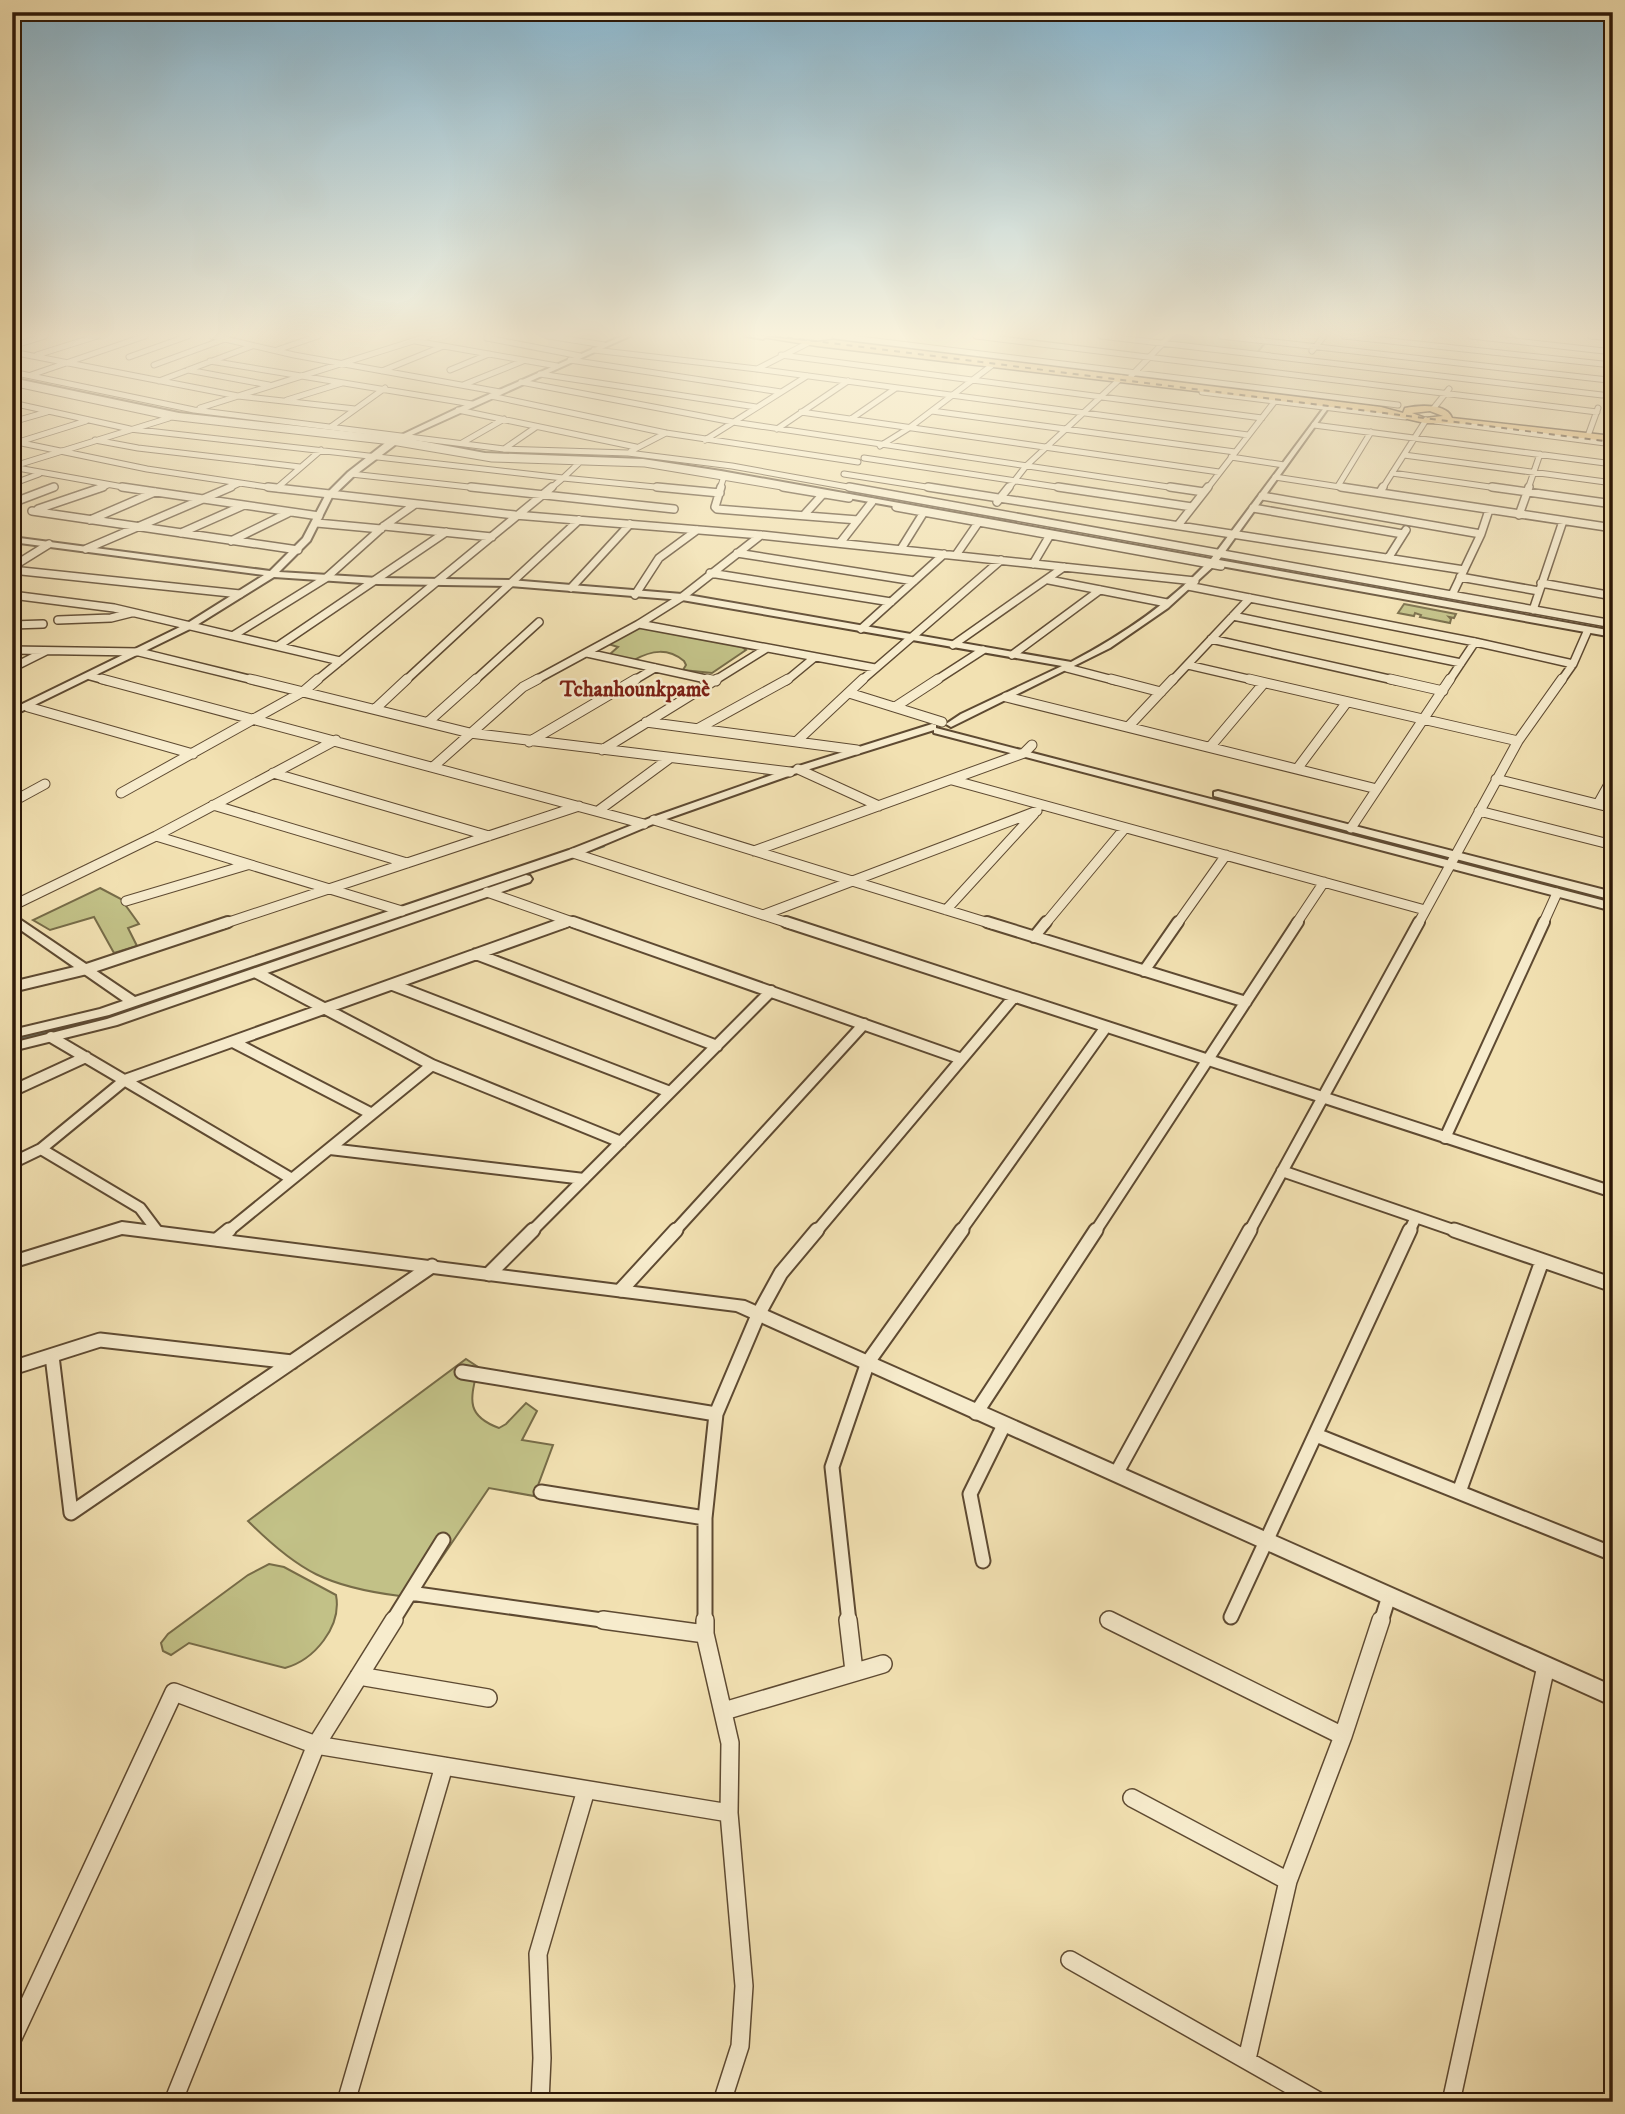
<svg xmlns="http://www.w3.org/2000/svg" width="1625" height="2114" font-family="'IM FELL DW Pica',serif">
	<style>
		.green { fill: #c2c187; stroke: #776c48; stroke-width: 2 }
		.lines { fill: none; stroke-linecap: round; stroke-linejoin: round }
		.stream-far1 { stroke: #6f7b6d; stroke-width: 2.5 }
		.stream { stroke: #6f7b6d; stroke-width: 3.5 }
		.minor-far5-casing { stroke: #5e4a32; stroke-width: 7 }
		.minor-far4-casing { stroke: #5e4a32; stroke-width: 10 }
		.minor-far3-casing { stroke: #5e4a32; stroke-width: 11 }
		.minor-far2-casing { stroke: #5e4a32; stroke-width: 14 }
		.minor-far1-casing { stroke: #5e4a32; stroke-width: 17 }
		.minor-casing { stroke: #5e4a32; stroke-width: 20 }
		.tertiary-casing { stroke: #5e4a32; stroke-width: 4 }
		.trunk-casing { stroke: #2c1808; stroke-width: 3 }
		.minor-far5 { stroke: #f7eccd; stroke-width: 5 }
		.minor-far4 { stroke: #f7eccd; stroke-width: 7 }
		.minor-far3 { stroke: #f7eccd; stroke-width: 9 }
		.minor-far2 { stroke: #f7eccd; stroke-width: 10 }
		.minor-far1 { stroke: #f7eccd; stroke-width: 13 }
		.minor { stroke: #f7eccd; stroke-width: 17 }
		.tertiary { fill: #f7eccd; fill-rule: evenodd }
		.trunk { fill: #e9c079; fill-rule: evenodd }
		.rail { stroke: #2c1808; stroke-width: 2; stroke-dasharray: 6 6; stroke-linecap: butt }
		.labels { text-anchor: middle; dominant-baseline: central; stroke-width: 5; stroke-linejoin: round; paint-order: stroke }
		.far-neighbourhood-label { font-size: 21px; font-weight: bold; fill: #7a1f14; stroke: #f7eccd }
	</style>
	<rect width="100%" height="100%" fill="#f2e1b2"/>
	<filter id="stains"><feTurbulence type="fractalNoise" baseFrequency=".00286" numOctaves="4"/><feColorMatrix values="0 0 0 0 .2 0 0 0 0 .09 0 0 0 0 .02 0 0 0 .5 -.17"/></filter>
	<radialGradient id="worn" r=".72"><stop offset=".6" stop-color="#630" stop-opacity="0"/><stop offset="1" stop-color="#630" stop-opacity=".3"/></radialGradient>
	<path class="green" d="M1171,336H1219L1266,342L1256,354L1164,343Z
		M1404,604L1456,614L1454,618L1449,617L1451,619L1450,623L1420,617L1421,615L1415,613L1414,616L1398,613Z
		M636,626L741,646L746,650L712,673L683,670L686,665L684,661C668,648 652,650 634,660L609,655L618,647L608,644Z
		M100,888L121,899L139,924L128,928L137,946L114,953L94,917L50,930L33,920Z
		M466,1359L478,1367C471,1398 464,1415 499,1428L506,1424L526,1403L537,1411L522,1440L553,1445L534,1496L489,1488L430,1575L415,1574L400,1596C328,1587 299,1572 248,1521Z
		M269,1564L284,1567L336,1595C342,1627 314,1660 285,1668L189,1643L171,1655L163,1651L161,1643L168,1634L248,1575Z"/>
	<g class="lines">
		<path class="stream-far1" d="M587,852L604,846"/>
		<path class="stream" d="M12,1041L105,1018L362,929"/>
		<defs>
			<path id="minor-far5" d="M212,336L294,355L500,392
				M548,336L604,345
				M835,336L1398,405
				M976,336L1597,412
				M1101,336L1602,395
				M1221,336L1608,380
				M1344,336L1612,365
				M1471,336L1613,352
				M1591,336L1613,338
				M487,338L580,356
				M415,341L557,366
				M12,346L45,336
				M277,350L318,336
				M594,350L757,369L1248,435
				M1312,351L1324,336
				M12,352L238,396L355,409
				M37,355L97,336
				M781,355L1262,418
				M129,357L188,336
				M570,360L781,392
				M210,361L472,404
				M154,365L225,339
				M757,369L808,343
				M188,370L269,385
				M450,370L489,354
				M382,371L441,347
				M12,372L194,410L504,449L628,453L732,466L859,489
				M540,374L756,407
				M31,375L145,336
				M1131,376L1170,336
				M159,381L252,346
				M521,382L733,422L1182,489
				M12,383L171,417L392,442L492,459L645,464L794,489
				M463,385L523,361
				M1202,392L1405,417
				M491,396L666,433L858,462
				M287,400L342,383
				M12,403L130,429L563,478L580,462
				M200,408L429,336
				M1433,409L1449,389
				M458,410L636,447
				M932,411L1235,452
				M801,412L1219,472
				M851,419L896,388
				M1435,421L1613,444
				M12,422L47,412
				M1314,425L1613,464
				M332,426L385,388
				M777,429L848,381
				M1589,433L1598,408
				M95,440L138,448L300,467
				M705,440L807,376
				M12,441L147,469L280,489
				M22,441L86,421
				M462,443L504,419
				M880,446L909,428L991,366
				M504,449L536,427
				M631,451L666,433
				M1404,455L1613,483
				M1231,457L1284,465
				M864,458L1070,489
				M14,466L169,418
				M12,467L134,489
				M1392,473L1504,489
				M351,474L487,489
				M844,474L939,489
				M1275,477L1353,489
				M12,484L39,474
				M1338,486L1371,432
				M277,488L321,450
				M49,489L54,487
				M99,489L108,485
				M227,489L238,484
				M550,489L563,478L676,489
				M720,489L724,476
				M1008,489L1026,466L1121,378
				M1207,489L1275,401
				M1382,489L1426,420
				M1528,489L1540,454"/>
			<path id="minor-far4" d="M122,487L319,516
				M268,487L515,515L761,535L1195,581
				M471,487L674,509
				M657,487L720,493
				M721,487L715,507L717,509L858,520
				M783,487L849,498
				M849,487L1613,624
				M928,487L1464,570
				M1058,487L1192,507
				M1170,487L1204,492
				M1341,487L1613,528
				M1492,487L1613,504
				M1380,492L1383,487
				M1262,496L1481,534
				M997,502L1009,487
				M12,503L54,487
				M896,507L1221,566
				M1253,508L1403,534
				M38,509L103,487
				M32,511L298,550
				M804,515L823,494
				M1519,515L1529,487
				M90,520L155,492
				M317,523L381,529
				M1179,524L1208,487
				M384,526L492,537
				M181,533L242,506
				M231,541L288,513
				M840,543L872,502
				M86,549L231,487
				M901,549L924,512
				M737,553L914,581
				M956,555L978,523
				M1389,557L1406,530
				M1033,564L1050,535
				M12,567L49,544
				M12,570L240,594
				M710,573L891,602
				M1460,577L1539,591
				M1049,580L1167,603
				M1541,583L1613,596
				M1188,586L1475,642L1573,664
				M571,588L630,524
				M12,595L114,608L340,661
				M635,595L659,558L697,530
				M1452,595L1481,534L1489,510
				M1533,610L1563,521
				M1233,616L1461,663
				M58,620L111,618L131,613
				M639,624L875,668
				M12,625L43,624
				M861,629L944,554
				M234,635L326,578L384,526L414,505
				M1211,639L1398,681
				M953,645L1064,567
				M278,646L446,532
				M12,650L139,652L257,681
				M587,653L715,681
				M1012,655L1100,590
				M1188,665L1257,681
				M12,668L46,651
				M1067,668L1117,681
				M90,676L108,681
				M316,681L552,487
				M405,681L579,520
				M474,681L539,622
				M534,681L639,624L682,597L761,535
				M633,681L655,668
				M714,681L767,648
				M786,681L815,657
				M861,681L1001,560
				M935,681L983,650
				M1172,681L1250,598
				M1449,681L1475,642
				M1561,681L1573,664L1587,632"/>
			<path id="minor-far3" d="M102,679L644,824
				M250,679L470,733L790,772
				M707,679L716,681
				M1111,679L1161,692
				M1249,679L1518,741
				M1390,679L1443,691
				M849,693L942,722
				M1006,697L1377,789
				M28,707L193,754
				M895,707L938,679
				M375,709L407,679
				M428,722L476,679
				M646,722L857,750
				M1128,727L1173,679
				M699,728L788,679
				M797,741L863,679
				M529,742L636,679
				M1210,747L1264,683
				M602,750L717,679
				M434,766L523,687L538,679
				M798,769L879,806
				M1297,769L1347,702
				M273,773L489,836
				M1496,779L1613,808
				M952,780L1425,910
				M121,793L304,691L318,679
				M12,802L45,784
				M1598,804L1613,777
				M213,805L407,863
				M598,811L670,758
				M1479,811L1613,845
				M654,820L992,924
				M1351,828L1450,679
				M156,836L402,911
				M754,851L1024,753L1032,745
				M573,853L791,924
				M487,892L578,924
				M126,901L247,865
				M12,906L156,836L336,740
				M946,910L1034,814
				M763,915L1037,811
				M223,924L579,806
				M561,924L570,921
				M1045,924L1125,828
				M1177,924L1226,855
				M1296,924L1324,882
				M1418,924L1518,741L1562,679
				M1543,924L1557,893"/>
			<path id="minor-far2" d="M573,922L959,1058
				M786,922L1613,1192
				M987,922L1246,1002
				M1034,937L1046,922
				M476,954L717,1046
				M1144,971L1178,922
				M257,973L432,1065L621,1142
				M393,985L670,1092
				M12,987L87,969L228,922
				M51,1037L292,1179
				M235,1043L372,1114
				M12,1091L86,1057
				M1445,1138L1544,922
				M41,1149L140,1208L158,1232
				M330,1149L584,1179
				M12,1163L41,1149L125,1080L566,922
				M1282,1171L1459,1232
				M227,1232L432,1065
				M531,1232L771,991
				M674,1232L864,1024
				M816,1232L1014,997
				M960,1232L1106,1027
				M1095,1232L1298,922
				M1249,1232L1419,922
				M1409,1232L1416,1217"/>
			<path id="minor-far1" d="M1454,1230L1613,1285
				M218,1239L229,1230
				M489,1274L533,1230
				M621,1290L676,1230
				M52,1356L71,1513L432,1266
				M12,1368L100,1340L292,1362
				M462,1372L716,1414
				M976,1413L1096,1230
				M1316,1435L1613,1554
				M1116,1474L1250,1230
				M541,1492L705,1518
				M1459,1492L1542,1261
				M983,1561L970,1494L1004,1425
				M410,1593L616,1622
				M1231,1617L1410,1230
				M1109,1620L1112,1622
				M392,1622L443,1540
				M705,1622V1518L716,1414L758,1315L781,1273L817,1230
				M849,1622L832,1467L868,1362L962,1230
				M1381,1622L1389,1596"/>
			<path id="minor" d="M603,1620L705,1634
				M705,1620V1634L730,1743L729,1813L744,1986L740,2046L722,2102
				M848,1620L854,1671
				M1109,1620L1343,1736
				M359,1676L488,1698
				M724,1711L883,1664
				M1132,1798L1288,1881
				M1070,1960L1320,2102
				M12,2040L174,1692L316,1745L729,1813
				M1247,2059L1288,1881L1343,1736L1381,1620
				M173,2102L316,1745L394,1620
				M346,2102L444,1766
				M540,2102L542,2058L538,1954L586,1790
				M1451,2102L1546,1666"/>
			<path id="tertiary" d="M622,336H630L405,438L485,453L643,459L721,471L1211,559L1326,405L1329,407L1219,560L1613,631V637L1215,565L1168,608L1110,648L951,727L946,724L961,714L1062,666L682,600L510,586L378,584L274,577L192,628L12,716V709L186,624L264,575L12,542V537L270,571L303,538L326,494L348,472L389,440L179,417L12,382V378L179,413L397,437L456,409ZM399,442L485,457L643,463L721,475L1207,563C1168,604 1121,636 1071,662L682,594L510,580L378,578L279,572L310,541L332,497L354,476Z
				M746,336H765L766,337L763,339Z
				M932,724L936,725V728L1613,903V911L934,733V730L794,774L658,822L577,856L109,1015L12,1038V1030L100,1009L123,1001L12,924V914L135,997L569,850L650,818L786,770Z
				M1218,791L1613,892V900L1214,796V792Z
				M526,875L530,876L532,879L530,882L117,1025L12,1051V1043L107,1019Z
				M122,1222L745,1301L1613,1686V1706L736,1311L122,1234L12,1268V1256Z"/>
			<path id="trunk" d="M756,336L817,342L833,340L1381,407L1403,413L1405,408C1419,405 1447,403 1452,418L1613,436V442L1475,424L1425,423L1381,413L817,346ZM1430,411L1443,416L1425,418L1412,413Z"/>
		</defs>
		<use href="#minor-far5" class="minor-far5-casing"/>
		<use href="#minor-far4" class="minor-far4-casing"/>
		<use href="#minor-far3" class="minor-far3-casing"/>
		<use href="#minor-far2" class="minor-far2-casing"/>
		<use href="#minor-far1" class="minor-far1-casing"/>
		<use href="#minor" class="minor-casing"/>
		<use href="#tertiary" class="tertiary-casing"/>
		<use href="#trunk" class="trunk-casing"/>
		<use href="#minor-far5" class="minor-far5"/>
		<use href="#minor-far4" class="minor-far4"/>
		<use href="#minor-far3" class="minor-far3"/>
		<use href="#minor-far2" class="minor-far2"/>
		<use href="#minor-far1" class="minor-far1"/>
		<use href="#minor" class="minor"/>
		<use href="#tertiary" class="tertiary"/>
		<use href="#trunk" class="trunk"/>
		<path class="rail" d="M775,336L1613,442"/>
	</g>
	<linearGradient id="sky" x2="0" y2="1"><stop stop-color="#89b8d2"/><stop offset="0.53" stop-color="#f9f2dc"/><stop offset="1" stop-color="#f9f2dc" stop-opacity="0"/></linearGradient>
	<rect width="1625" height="632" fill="url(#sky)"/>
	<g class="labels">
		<g class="far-neighbourhood-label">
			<text x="635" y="690">Tchanhounkpamè</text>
		</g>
	</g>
	<rect width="1625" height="2114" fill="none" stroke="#f2e1b2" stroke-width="42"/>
	<rect x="14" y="14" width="1597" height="2086" fill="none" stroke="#2c1808" stroke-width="3.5"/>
	<rect x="21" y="21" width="1583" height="2072" fill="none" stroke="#2c1808" stroke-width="2"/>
	<rect width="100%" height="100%" filter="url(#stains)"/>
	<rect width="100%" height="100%" fill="url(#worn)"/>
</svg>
